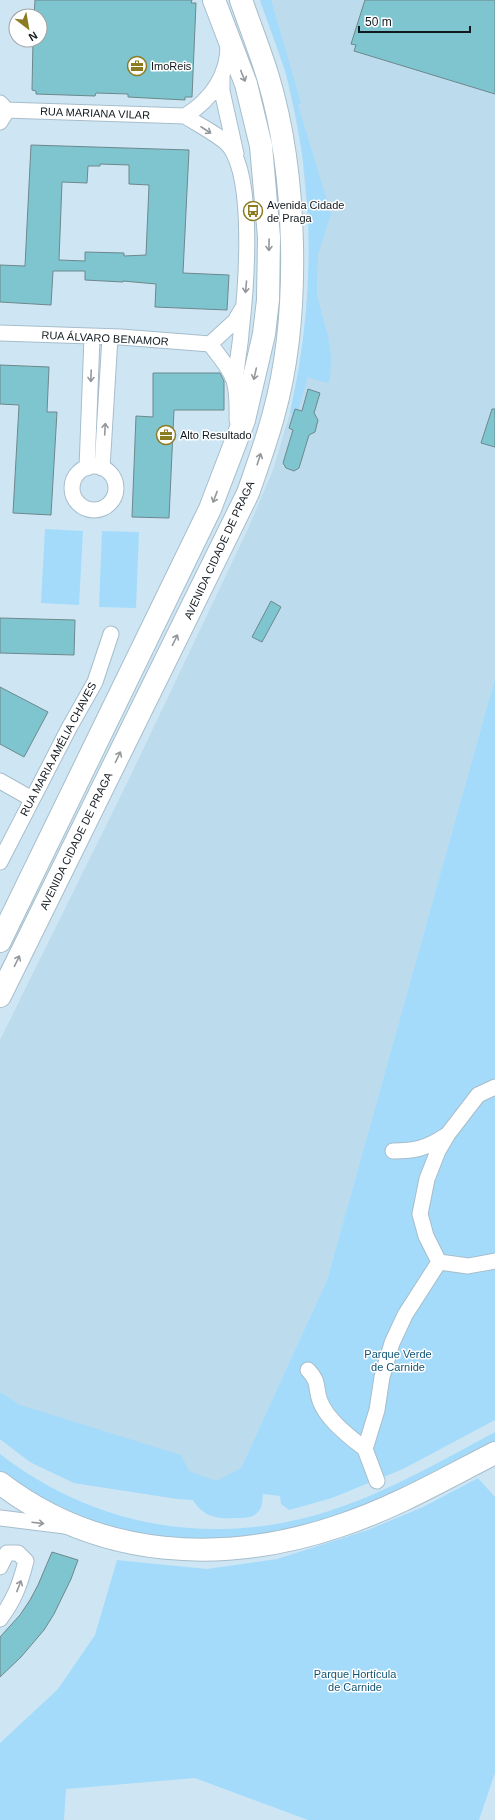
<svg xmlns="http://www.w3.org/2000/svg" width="495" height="1820" font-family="Helvetica,sans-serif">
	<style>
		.built { fill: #bcdbed }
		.green { fill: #a4dbfa }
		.building { fill: #7ec5cf; stroke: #6d888c; fill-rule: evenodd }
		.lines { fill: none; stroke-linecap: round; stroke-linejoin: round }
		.street-casing { stroke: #a7bdcb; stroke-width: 17 }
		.secondary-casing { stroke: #a7bdcb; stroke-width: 24 }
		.street { stroke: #fff; stroke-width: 15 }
		.secondary { stroke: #fff; stroke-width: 22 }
		.oneway { stroke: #94989a }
		.labels { text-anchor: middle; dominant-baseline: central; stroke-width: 3; stroke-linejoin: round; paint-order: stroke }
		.poi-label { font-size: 11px; fill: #11191e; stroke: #fff; text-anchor: start }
		.street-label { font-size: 11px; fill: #11191e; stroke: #fff }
		.park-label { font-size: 11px; fill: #115574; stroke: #fff }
	</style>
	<rect width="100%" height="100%" fill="#cee6f4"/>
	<path class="built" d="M260,0H495V678L327,1280L241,1468L235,1476L178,1499L74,1483L30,1462L0,1439V1040L129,779L247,531L273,470L290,413L303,347L310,269L309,228L302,154L295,116L286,74Z"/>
	<path class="green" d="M260,0H271L301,103L298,105L331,214L318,254L317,278V296L328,336L331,358L330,380L327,383L308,377L298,410L294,415L290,413C315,301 316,186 286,74C279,49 268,25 260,0Z
		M45,529L83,531L79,605L41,603Z
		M102,531L139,532L136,608L99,607Z
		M495,678V1420L403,1469L332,1498L289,1510L281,1504L280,1496L263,1494C262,1500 263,1507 258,1512C254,1517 247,1518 240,1518C221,1519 204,1519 193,1500L178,1499L74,1483L30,1462L0,1439V1392L20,1405L181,1455L189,1471L216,1481L241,1468L327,1280Z
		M495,1432V1444L338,1519L259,1538L161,1539L68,1516L0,1475V1454C96,1528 214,1548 329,1511C388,1492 441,1461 495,1432Z
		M478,1478L495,1497V1773L479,1820H308L195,1778L66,1789L64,1820H0V1743L58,1689L95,1635L117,1560L207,1569L277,1559L368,1530L423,1507Z"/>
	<path class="building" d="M35,0H192L191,3H196L192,97H185V100L128,97V94L96,93L95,96L36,94V91L32,90L33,40H40V16H34Z
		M365,0H495V94L354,51L356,45L351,44Z
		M31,145L189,150L183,273L229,275L227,310L155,307L156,284L123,281V282L85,280V271H53L51,305L0,302V265L25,266ZM100,164L129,165V184L149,185L146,255L124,256V253L85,252V261L59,260L62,182L87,183L88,166H100Z
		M0,365L49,367L47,412H57L51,515L13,513L19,405L0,404Z
		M153,373H220L224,381V410H174L169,518L132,517L136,416L153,417Z
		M308,389L320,393L314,413L318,420L315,432L309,435L299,468L294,471L286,468L283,463L293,430L289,428L295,409L302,411Z
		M492,409H495V447L481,443Z
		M271,601L281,607L262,642L252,637Z
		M0,618L75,620L74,655L0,653Z
		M0,687L48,712L24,757L0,744Z
		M52,1552L78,1560L71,1579L54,1614L44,1630L21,1657L0,1677V1637L20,1615L30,1600L38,1585Z"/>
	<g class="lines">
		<defs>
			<path id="street" d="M228,43C229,75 211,100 185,116C197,124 223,137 230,147C255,182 246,290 241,333C240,351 235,367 236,385
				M222,77V91L236,154
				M0,103L3,106L5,114L0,122
				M5,110L185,116
				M0,333L121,337L210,344
				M237,420C238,378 235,377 210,344L235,321L242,309
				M72 488a22 22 0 1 1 44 0a22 22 0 1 1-44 0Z
				M87,468L92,337
				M102,468L110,337
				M0,781L32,799
				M0,862L69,728L95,682L111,634
				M495,1087L478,1095L448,1134L438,1151L427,1179L420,1214L426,1236L439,1262L468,1266L495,1261
				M393,1151C415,1151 427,1148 445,1136
				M308,1370C320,1382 315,1388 320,1401C327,1420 350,1437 365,1449L377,1410L382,1377L392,1343L405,1315L439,1262
				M365,1449L377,1481
				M0,1518L65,1526
				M0,1567L7,1553H18L26,1561C20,1585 14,1600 0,1619"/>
			<path id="secondary" d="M0,941L210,509L244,420L264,334L268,300L269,237L261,146L246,84L214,0
				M0,996L248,493C257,467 267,440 274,413C301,315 297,174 268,77C260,51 250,26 241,0
				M0,1483C99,1559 224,1565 339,1526C394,1508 444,1479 495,1453"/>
		</defs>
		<use href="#street" class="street-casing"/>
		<use href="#secondary" class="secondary-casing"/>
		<use href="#street" class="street"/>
		<use href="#secondary" class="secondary"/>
	</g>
	<defs><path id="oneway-shaft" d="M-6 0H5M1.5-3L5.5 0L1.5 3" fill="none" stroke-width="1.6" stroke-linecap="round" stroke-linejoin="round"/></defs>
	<g class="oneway">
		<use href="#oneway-shaft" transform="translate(243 76) rotate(68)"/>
		<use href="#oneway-shaft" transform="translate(206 130) rotate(33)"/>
		<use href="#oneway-shaft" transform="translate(269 245) rotate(91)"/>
		<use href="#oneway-shaft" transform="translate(246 287) rotate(95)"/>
		<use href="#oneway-shaft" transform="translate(255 374) rotate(103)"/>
		<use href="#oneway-shaft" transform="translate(91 376) rotate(92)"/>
		<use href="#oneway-shaft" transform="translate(105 429) rotate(-87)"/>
		<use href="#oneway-shaft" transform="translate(259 459) rotate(-72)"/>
		<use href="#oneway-shaft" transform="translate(215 497) rotate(111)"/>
		<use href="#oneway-shaft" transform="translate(175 640) rotate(-64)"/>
		<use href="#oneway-shaft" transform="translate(118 757) rotate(-64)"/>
		<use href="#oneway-shaft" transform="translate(17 961) rotate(-64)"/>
		<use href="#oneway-shaft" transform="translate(38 1523) rotate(7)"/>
		<use href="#oneway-shaft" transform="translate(19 1586) rotate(-69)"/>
	</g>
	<defs>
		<symbol id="office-ring" viewBox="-11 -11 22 22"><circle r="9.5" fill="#fff" stroke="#8b7c22" stroke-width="1.5"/><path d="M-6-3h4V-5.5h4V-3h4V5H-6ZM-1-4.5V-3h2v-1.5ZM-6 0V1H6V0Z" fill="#8b7c22"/></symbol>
		<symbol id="bus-ring" viewBox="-11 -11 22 22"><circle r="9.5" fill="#fff" stroke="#8b7c22" stroke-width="1.5"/><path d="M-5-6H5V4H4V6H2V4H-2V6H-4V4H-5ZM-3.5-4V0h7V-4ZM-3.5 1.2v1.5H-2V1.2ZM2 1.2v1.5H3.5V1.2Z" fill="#8b7c22"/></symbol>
	</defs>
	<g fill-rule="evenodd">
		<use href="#office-ring" x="126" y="55" width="22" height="22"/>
		<use href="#bus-ring" x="242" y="200" width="22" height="22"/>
		<use href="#office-ring" x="155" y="424" width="22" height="22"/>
	</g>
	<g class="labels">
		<g class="poi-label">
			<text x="151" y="66">ImoReis</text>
			<text x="267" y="205">Avenida Cidade<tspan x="267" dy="13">de Praga</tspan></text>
			<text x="180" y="435">Alto Resultado</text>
		</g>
		<g class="street-label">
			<text transform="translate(95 113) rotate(2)">RUA MARIANA VILAR</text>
			<text transform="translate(105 338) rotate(3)">RUA ÁLVARO BENAMOR</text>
			<text transform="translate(219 550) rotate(-65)">AVENIDA CIDADE DE PRAGA</text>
			<text transform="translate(58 749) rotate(-62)">RUA MARIA AMÉLIA CHAVES</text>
			<text transform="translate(76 841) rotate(-64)">AVENIDA CIDADE DE PRAGA</text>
		</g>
		<g class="park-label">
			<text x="398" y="1354">Parque Verde<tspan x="398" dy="13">de Carnide</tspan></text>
			<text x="355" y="1674">Parque Hortícula<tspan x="355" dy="13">de Carnide</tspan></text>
		</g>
	</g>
	<g transform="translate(28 28) rotate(149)"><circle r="19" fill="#ffffff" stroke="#a0a3a5"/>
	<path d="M0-3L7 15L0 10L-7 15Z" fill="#8b7c22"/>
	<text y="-6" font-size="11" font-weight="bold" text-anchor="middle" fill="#11191e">N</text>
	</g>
	<path d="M359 26v6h111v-6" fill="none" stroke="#11191e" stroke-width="2"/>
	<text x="365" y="26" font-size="12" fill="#11191e" stroke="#ffffff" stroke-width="3" paint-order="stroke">50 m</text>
</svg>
